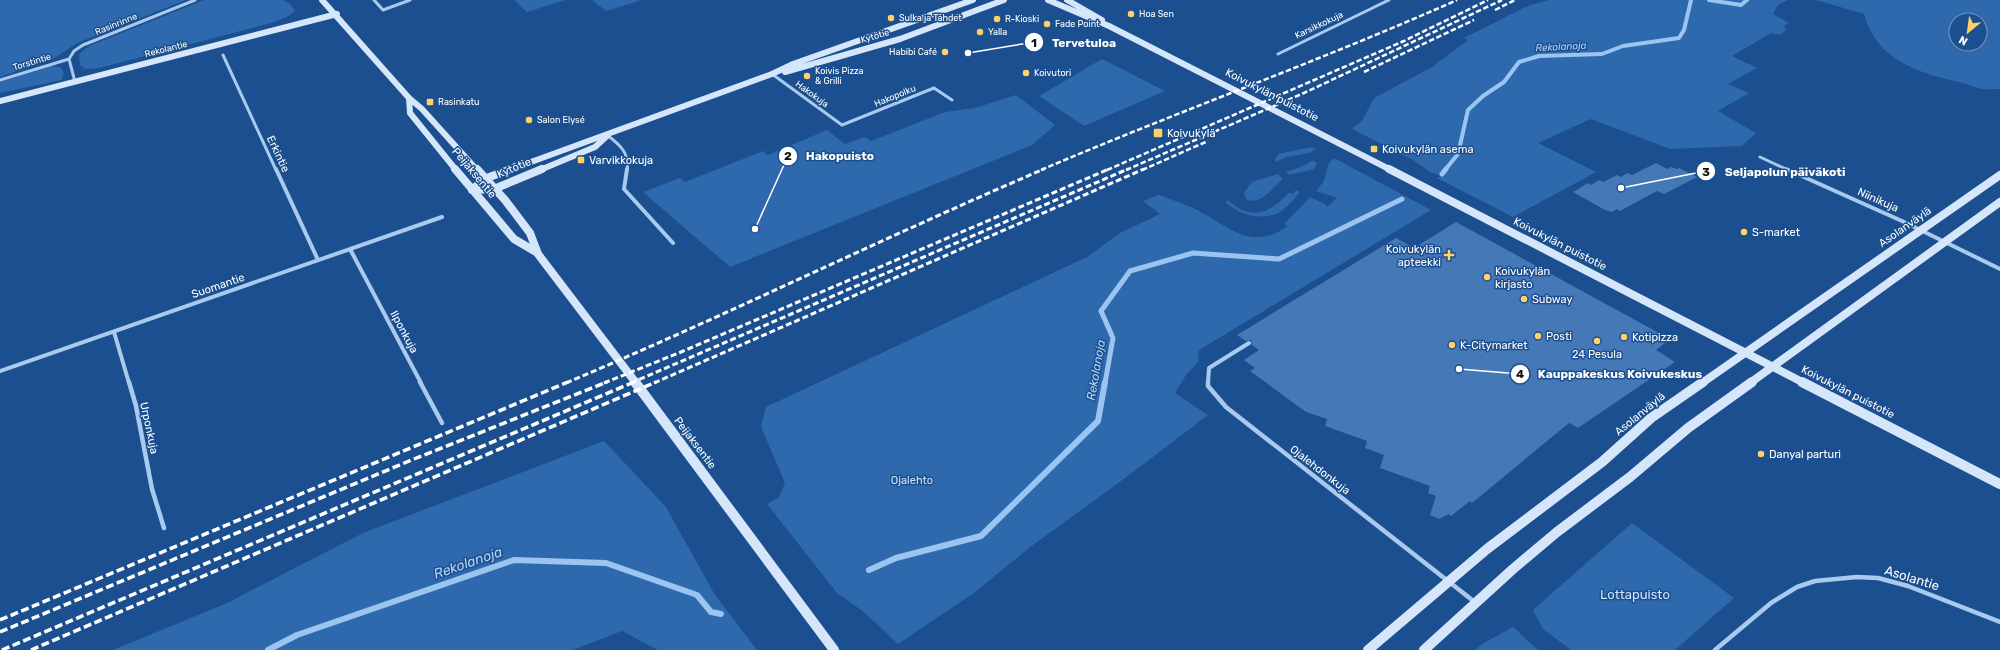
<svg xmlns="http://www.w3.org/2000/svg" width="2000" height="650" font-family="Rubik,sans-serif">
	<style>
		.green { fill: #2e69ad; fill-rule: evenodd }
		.lines { fill: none; stroke-linecap: round; stroke-linejoin: round }
		.stream-far2 { stroke: #9cc4f0; stroke-width: 4 }
		.stream-far1 { stroke: #9cc4f0; stroke-width: 5 }
		.stream { stroke: #9cc4f0; stroke-width: 6 }
		.building { fill: #4478b7 }
		.street-far2 { stroke: #a9c9ee; stroke-width: 3 }
		.street-far1 { stroke: #a9c9ee; stroke-width: 4 }
		.street { stroke: #a9c9ee; stroke-width: 4.5 }
		.secondary-far2 { stroke: #d6e6fa; stroke-width: 6 }
		.secondary-far1 { stroke: #d6e6fa; stroke-width: 8 }
		.secondary { stroke: #d6e6fa; stroke-width: 10 }
		.rail-far2 { stroke: #fff; stroke-width: 2.5; stroke-dasharray: 5.5 2.5; stroke-linecap: butt }
		.rail-far1 { stroke: #fff; stroke-width: 3; stroke-dasharray: 6 3; stroke-linecap: butt }
		.rail { stroke: #fff; stroke-width: 3.5; stroke-dasharray: 8 3.5; stroke-linecap: butt }
		.poi-dot { fill: #ffd166; stroke: #1b4f8f; stroke-width: 1.5 }
		.labels { text-anchor: middle; dominant-baseline: central; stroke-width: 3; stroke-linejoin: round; paint-order: stroke }
		.far-poi-label { font-size: 9px; fill: #fff; stroke: #1b4f8f; text-anchor: start }
		.far-street-label { font-size: 9px; fill: #fff; stroke: #1b4f8f }
		.far-water-label { font-size: 10px; font-style: italic; fill: #b5d3f5; stroke: #1b4f8f }
		.street-label { font-size: 11px; fill: #fff; stroke: #1b4f8f }
		.poi-label { font-size: 11px; fill: #fff; stroke: #1b4f8f; text-anchor: start }
		.park-label { font-size: 11px; fill: #cfe3fa; stroke: #1b4f8f }
		.water-label { font-size: 12px; font-style: italic; fill: #b5d3f5; stroke: #1b4f8f }
		.near-street-label { font-size: 13px; fill: #fff; stroke: #1b4f8f }
		.near-park-label { font-size: 13px; fill: #cfe3fa; stroke: #1b4f8f }
		.near-water-label { font-size: 14px; font-style: italic; fill: #b5d3f5; stroke: #1b4f8f }
		.leader { fill: none; stroke: #fff; stroke-width: 1.5 }
		.callout-dot { fill: #fff; stroke: #1b4f8f; stroke-width: 1.5 }
		.mark-label { font-size: 12px; text-anchor: middle; font-weight: bold; fill: #111 }
		.callout-label { font-size: 12px; text-anchor: middle; font-weight: bold; fill: #fff; stroke: #1b4f8f; stroke-width: 3; stroke-linejoin: round; paint-order: stroke }
	</style>
	<rect width="100%" height="100%" fill="#1b4f8f"/>
	<path class="green" d="M0,0H186L77,43L53,59L0,77Z
		M204,0H283L290,4L295,11L287,17L271,23L99,68L85,69L80,65L79,54L89,46Z
		M514,0H566L527,12Z
		M592,0H639V1L606,11Z
		M1548,0H1788L1778,5L1773,14L1789,23L1784,25L1786,30L1780,35L1771,33L1732,56L1757,68L1728,84L1749,93L1718,111L1756,133L1742,146L1670,149L1591,119L1538,143L1596,172L1513,217L1437,178L1442,176L1430,172L1413,160L1352,129L1362,121L1374,98L1432,67L1468,40L1464,38L1525,7Z
		M1816,0H2000V89C1994,89 1987,90 1982,89C1974,88 1966,83 1958,82C1916,72 1877,60 1864,14ZM1956,20H1980V44H1956Z
		M1102,59L1165,91L1084,126L1039,96Z
		M50,66L60,67L64,72L62,80L0,93V82Z
		M1016,95L1055,125L1032,145L730,267L643,192L680,178L685,182L763,151L768,155L827,130L845,144L865,137L871,141L945,112L975,108Z
		M1312,147L1316,149L1309,153L1286,157L1276,162L1275,160L1278,154Z
		M1334,158L1431,210L1199,350L1198,362L1186,375L1175,393L1208,415L1136,470L1029,548L974,593L898,644L864,612L837,593L767,504L779,497L785,483L761,427L766,407L1089,256L1118,234L1160,214L1143,201L1159,195C1170,199 1182,203 1193,208C1228,225 1249,253 1288,226L1284,224L1310,197L1325,204L1327,207L1337,198L1316,191L1324,181L1329,163Z
		M1312,161L1317,163L1314,169L1289,175L1285,172L1301,167Z
		M1278,174L1283,179C1273,187 1259,207 1246,199L1244,193L1252,182Z
		M1296,190L1300,192C1295,198 1289,205 1283,210C1266,223 1239,215 1225,202L1228,200C1252,222 1269,213 1289,193L1293,194Z
		M604,441L666,507L715,595L757,650H658L622,631L573,650H113L227,603L363,533Z
		M1632,523L1734,598L1675,650H1571L1543,629L1533,610Z
		M1513,627L1538,650H1475L1482,644Z"/>
	<g class="lines">
		<path class="stream-far2" d="M1709,0L1741,5L1747,0
			M1445,170L1458,154L1468,110L1483,96L1504,82L1519,62L1539,56L1602,54L1623,46L1679,38L1684,30L1691,0"/>
		<path class="stream-far1" d="M1442,174L1446,169
			M1105,383L1113,338L1101,311L1130,271L1193,253L1279,259L1402,199"/>
		<path class="stream" d="M869,570L896,558L981,536L1098,421L1105,382
			M268,650L297,635L514,560L606,563L697,595L711,612L721,614"/>
	</g>
	<path class="building" d="M1656,163L1667,169L1671,167L1677,169L1679,168L1697,177L1664,194L1657,191L1620,211L1617,209L1612,212L1605,210L1573,192L1588,183L1591,185L1599,180L1603,182L1617,175L1621,177L1627,173L1632,175Z
		M1456,222L1670,339L1656,350L1675,362L1578,428L1569,423L1472,503L1470,501L1451,516L1449,514L1439,519L1430,515L1436,496L1428,493L1430,486L1380,468L1384,455L1365,448L1367,441L1325,426L1327,419L1306,412L1250,371L1255,368L1244,360L1259,350L1252,345L1251,340L1246,341L1237,335L1396,238L1414,248Z"/>
	<g class="lines">
		<path class="street-far2" d="M374,0L383,10L410,0
			M1278,54L1389,0
			M223,55L276,170
			M772,74L842,125L934,88L952,100
			M0,80L69,59
			M75,82L69,59L74,51L83,45L195,0
			M607,135C619,144 630,153 627,170
			M1760,157L1788,170"/>
		<path class="street-far1" d="M276,169L318,260
			M627,169L624,189L673,243
			M1786,169L1902,221L2000,269
			M350,249L421,383
			M114,332L129,383
			M0,371L442,217
			M1208,383L1209,368L1249,343"/>
		<path class="street" d="M129,382L136,406L152,489L164,528
			M420,382L442,423
			M1208,382V386L1226,407L1476,603
			M1715,650L1771,603L1797,587L1815,581L1857,577L1878,578L1908,586L2000,622"/>
		<path class="secondary-far2" d="M322,0L409,98L422,109L477,170
			M1048,0L1109,26L1391,170
			M1067,0L1102,20
			M785,72L900,39L1004,0
			M409,98L410,113L456,170
			M0,101L337,14
			M509,170L772,74L793,64L973,0
			M540,170L595,147L607,136"/>
		<path class="secondary-far1" d="M455,169L514,239L536,252
			M477,169L505,200L530,233L538,254L636,383
			M1389,169L1804,383
			M472,190L484,179L511,169
			M472,190L494,189L542,169
			M1702,383L2000,175
			M1750,383L2000,202"/>
		<path class="secondary" d="M635,382L834,650
			M1802,382L2000,484
			M1368,650L1487,549L1602,462L1651,418L1703,382
			M1424,650L1513,569L1557,532L1630,477L1688,428L1752,382"/>
		<path class="rail-far2" d="M1495,10L1515,0
			M1364,72L1474,20
			M1041,170C1179,111 1320,61 1457,0
			M1107,170L1404,41L1488,0
			M1126,170L1304,93L1502,0
			M1142,170L1208,141"/>
		<path class="rail-far1" d="M566,383C727,315 883,238 1044,169
			M604,383L681,352L1109,169
			M631,383L1128,169
			M654,383L1144,169"/>
		<path class="rail" d="M0,620L568,382
			M0,632L414,459L607,382
			M2,650L634,382
			M31,650L656,382"/>
	</g>
	<g class="poi-dot">
		<circle cx="1131" cy="14" r="4"/>
		<circle cx="891" cy="18" r="4"/>
		<circle cx="997" cy="19" r="4"/>
		<circle cx="1047" cy="24" r="4"/>
		<circle cx="980" cy="32" r="4"/>
		<circle cx="945" cy="52" r="4"/>
		<circle cx="1026" cy="73" r="4"/>
		<circle cx="807" cy="76" r="4"/>
		<rect x="426" y="98" width="8" height="8" rx="2"/>
		<circle cx="529" cy="120" r="4"/>
		<rect x="1153" y="128" width="10" height="10" rx="2"/>
		<rect x="1370" y="145" width="8" height="8" rx="2"/>
		<rect x="577" y="156" width="8" height="8" rx="2"/>
		<circle cx="1744" cy="232" r="4"/>
		<path d="M1447 249h4v4h4v4h-4v4h-4v-4h-4v-4h4z"/>
		<circle cx="1487" cy="277" r="4"/>
		<circle cx="1524" cy="299" r="4"/>
		<circle cx="1538" cy="336" r="4"/>
		<circle cx="1624" cy="337" r="4"/>
		<circle cx="1597" cy="341" r="4"/>
		<circle cx="1452" cy="345" r="4"/>
		<circle cx="1761" cy="454" r="4"/>
	</g>
	<g class="labels">
		<g class="far-poi-label">
			<text x="1139" y="14">Hoa Sen</text>
			<text x="899" y="18">Sulka ja Tähdet</text>
			<text x="1005" y="19">R-Kioski</text>
			<text x="1055" y="24">Fade Point</text>
			<text x="988" y="32">Yalla</text>
			<text x="937" y="52" text-anchor="end">Habibi Café</text>
			<text x="815" y="71">Koivis Pizza<tspan x="815" dy="10">&amp; Grilli</tspan></text>
			<text x="1034" y="73">Koivutori</text>
			<text x="438" y="102">Rasinkatu</text>
			<text x="537" y="120">Salon Elysé</text>
		</g>
		<g class="far-street-label">
			<text transform="translate(116 24) rotate(-22)">Rasinrinne</text>
			<text transform="translate(1319 25) rotate(-25)">Karsikkokuja</text>
			<text transform="translate(875 36) rotate(-16)">Kytötie</text>
			<text transform="translate(166 49) rotate(-14)">Rekolantie</text>
			<text transform="translate(32 62) rotate(-17)">Torstintie</text>
			<text transform="translate(812 94) rotate(36)">Hakokuja</text>
			<text transform="translate(895 96) rotate(-22)">Hakopolku</text>
		</g>
		<g class="far-water-label">
			<text transform="translate(1561 47) rotate(-3)">Rekolanoja</text>
		</g>
		<g class="street-label">
			<text transform="translate(1272 95) rotate(27)">Koivukylän puistotie</text>
			<text transform="translate(278 154) rotate(65)">Erkintie</text>
			<text transform="translate(514 168) rotate(-23)">Kytötie</text>
			<text transform="translate(474 173) rotate(50)">Peijaksentie</text>
			<text transform="translate(1878 200) rotate(24)">Niinikuja</text>
			<text transform="translate(1905 227) rotate(-35)">Asolanväylä</text>
			<text transform="translate(1560 244) rotate(27)">Koivukylän puistotie</text>
			<text transform="translate(218 286) rotate(-19)">Suomantie</text>
			<text transform="translate(404 332) rotate(62)">Ilponkuja</text>
			<text transform="translate(1848 392) rotate(27)">Koivukylän puistotie</text>
			<text transform="translate(1640 414) rotate(-39)">Asolanväylä</text>
			<text transform="translate(149 428) rotate(78)">Urponkuja</text>
			<text transform="translate(695 443) rotate(53)">Peijaksentie</text>
			<text transform="translate(1320 470) rotate(38)">Ojalehdonkuja</text>
		</g>
		<g class="poi-label">
			<text x="1167" y="133">Koivukylä</text>
			<text x="1382" y="149">Koivukylän asema</text>
			<text x="589" y="160">Varvikkokuja</text>
			<text x="1752" y="232">S-market</text>
			<text x="1441" y="249" text-anchor="end">Koivukylän<tspan x="1441" dy="13">apteekki</tspan></text>
			<text x="1495" y="271">Koivukylän<tspan x="1495" dy="13">kirjasto</tspan></text>
			<text x="1532" y="299">Subway</text>
			<text x="1546" y="336">Posti</text>
			<text x="1632" y="337">Kotipizza</text>
			<text x="1460" y="345">K-Citymarket</text>
			<text x="1597" y="354" text-anchor="middle">24 Pesula</text>
			<text x="1769" y="454">Danyal parturi</text>
		</g>
		<g class="park-label">
			<text x="912" y="480">Ojalehto</text>
		</g>
		<g class="water-label">
			<text transform="translate(1096 370) rotate(-80)">Rekolanoja</text>
		</g>
		<g class="near-street-label">
			<text transform="translate(1912 578) rotate(17)">Asolantie</text>
		</g>
		<g class="near-park-label">
			<text x="1635" y="594">Lottapuisto</text>
		</g>
		<g class="near-water-label">
			<text transform="translate(468 563) rotate(-19)">Rekolanoja</text>
		</g>
	</g>
	<path class="leader" d="M968 53L1034 42M755 229L788 156M1621 188L1706 171M1459 369L1520 374"/>
	<g class="callout-dot">
		<circle cx="968" cy="53" r="4"/>
		<circle cx="755" cy="229" r="4"/>
		<circle cx="1621" cy="188" r="4"/>
		<circle cx="1459" cy="369" r="4"/>
		<circle cx="1034" cy="42" r="10"/>
		<circle cx="788" cy="156" r="10"/>
		<circle cx="1706" cy="171" r="10"/>
		<circle cx="1520" cy="374" r="10"/>
	</g>
	<g class="mark-label">
		<text x="1034" y="47">1</text>
		<text x="788" y="160">2</text>
		<text x="1706" y="176">3</text>
		<text x="1520" y="378">4</text>
	</g>
	<g class="callout-label">
		<text x="1084" y="47">Tervetuloa</text>
		<text x="840" y="160">Hakopuisto</text>
		<text x="1785" y="176">Seljapolun päiväkoti</text>
		<text x="1620" y="378">Kauppakeskus Koivukeskus</text>
	</g>
	<g transform="translate(1968 32) rotate(209)"><circle r="19" fill="#1b4f8f" stroke="#7695bc"/>
	<path d="M0-3L7 15L0 10L-7 15Z" fill="#ffd166"/>
	<text y="-6" font-size="11" font-weight="bold" text-anchor="middle" fill="#ffffff">N</text>
	</g>
</svg>
